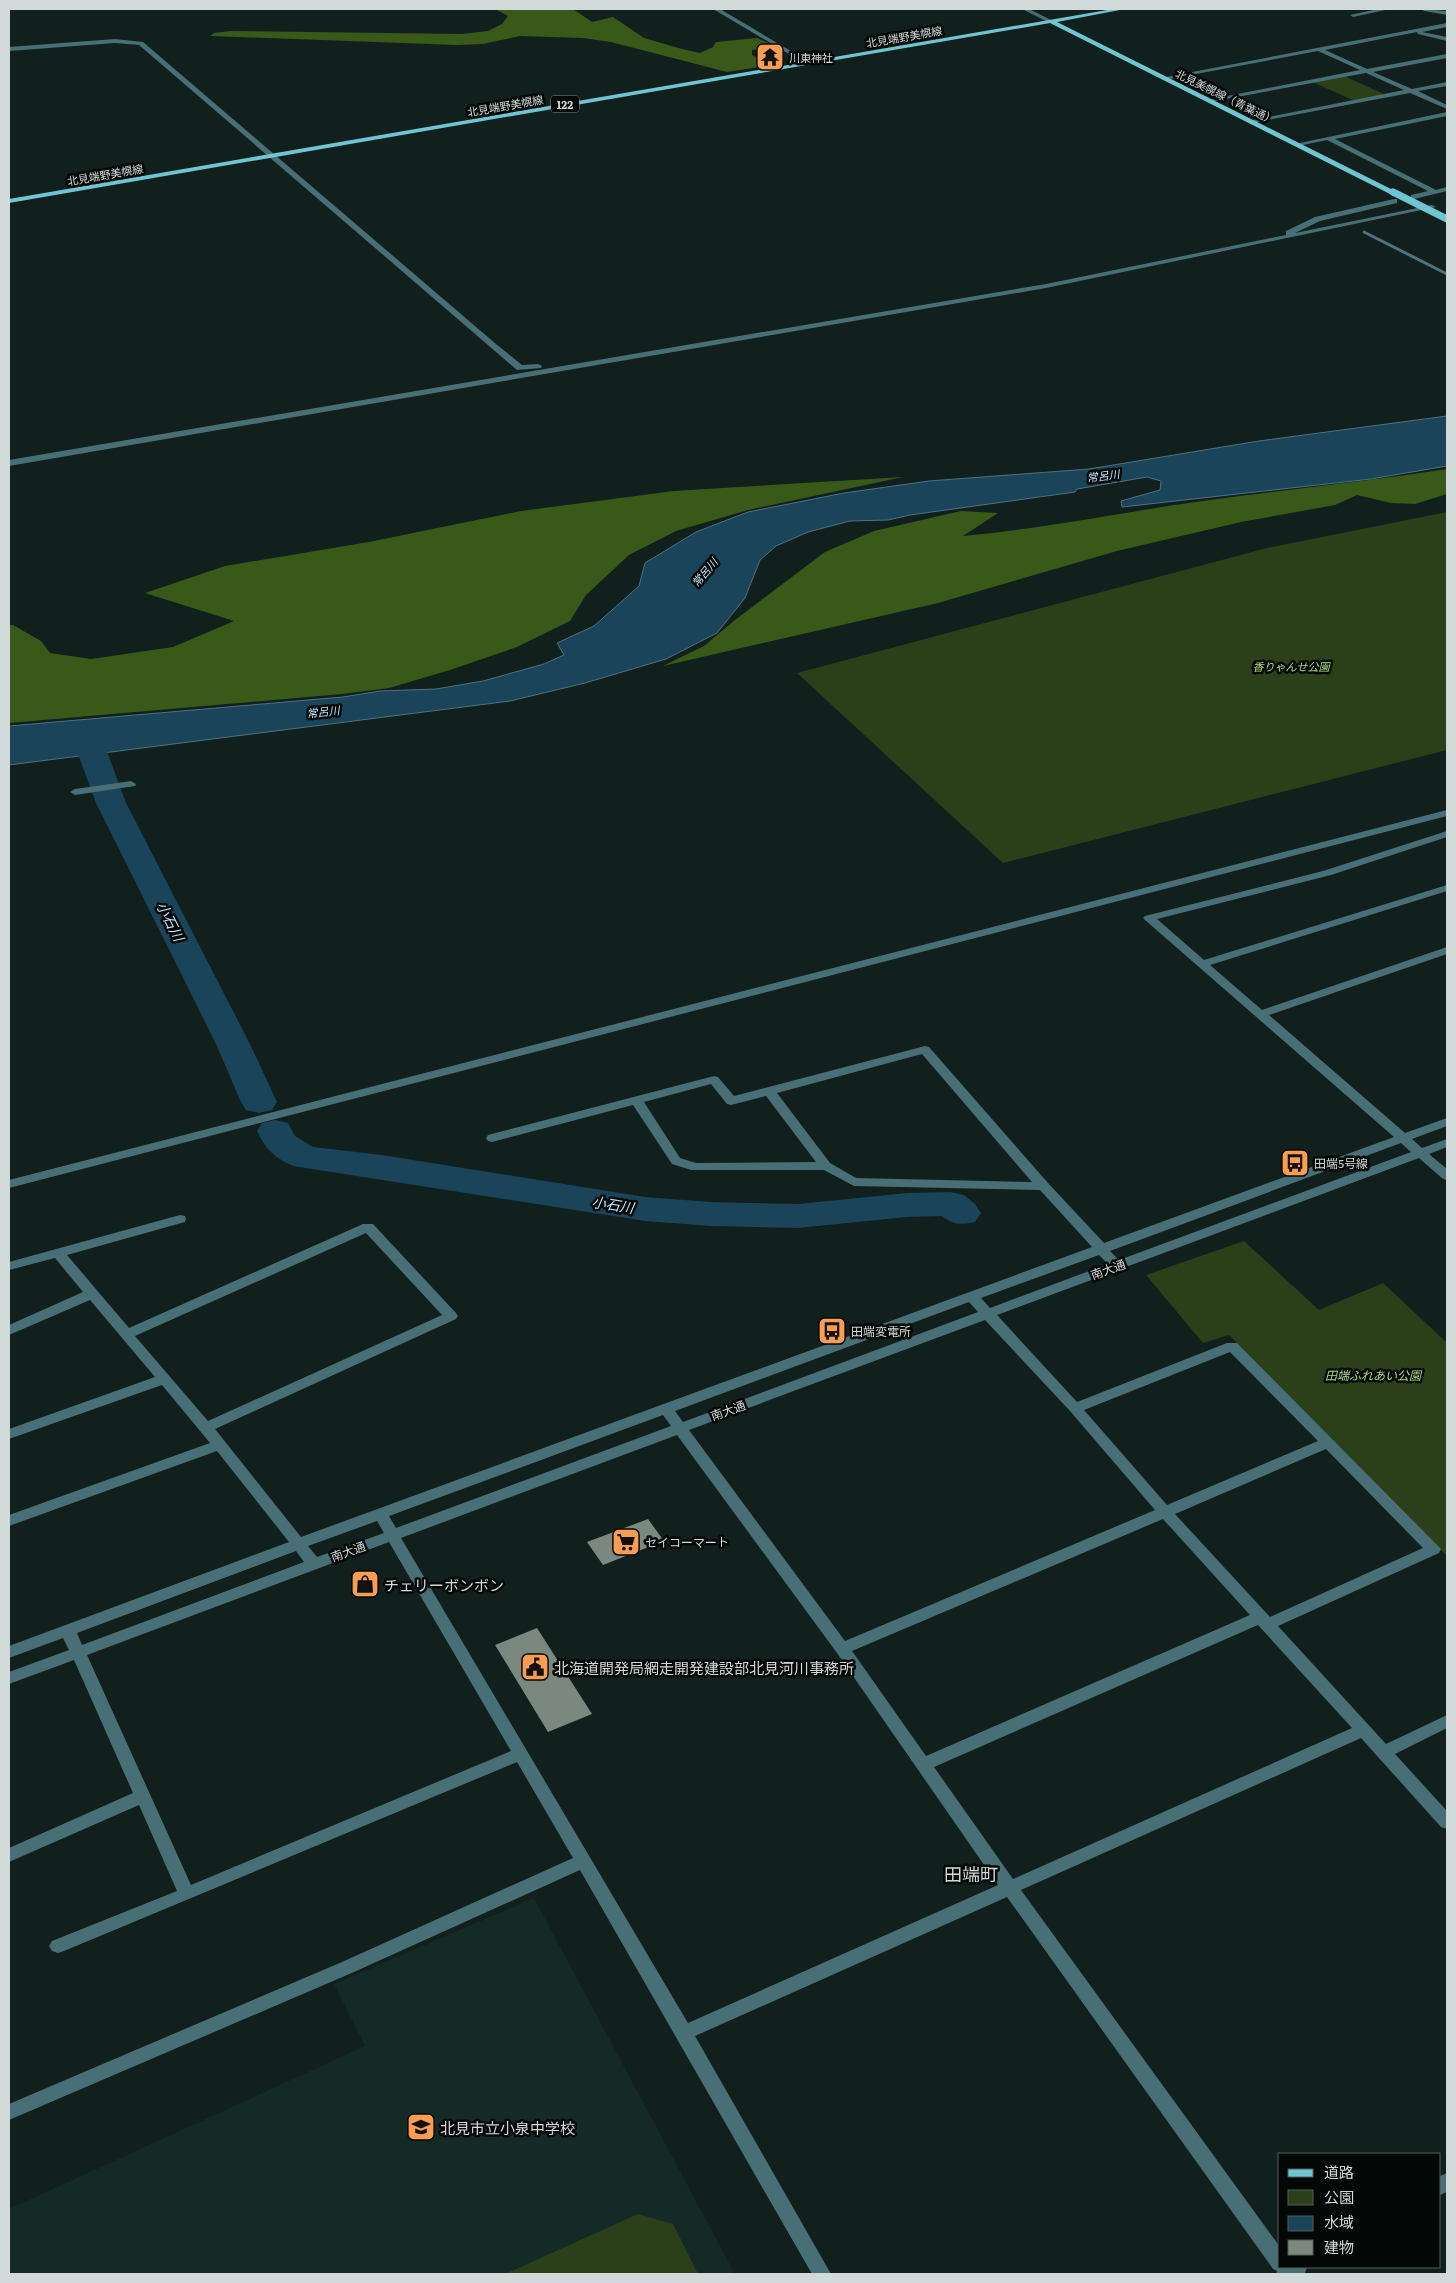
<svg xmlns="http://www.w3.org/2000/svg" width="1456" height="2283" font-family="Literata,'Noto Sans JP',serif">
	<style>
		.built { fill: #132a27 }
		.green { fill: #2b4019 }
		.forest { fill: #395919 }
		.water { fill: #194459; stroke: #50717f }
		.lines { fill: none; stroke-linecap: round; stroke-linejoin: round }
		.stream { stroke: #50717f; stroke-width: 3 }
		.river { fill: #194459; fill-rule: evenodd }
		.building { fill: #7b8880 }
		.minor { fill: #486f75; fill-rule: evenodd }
		.major { fill: #70c5d2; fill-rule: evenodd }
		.major-bridge { stroke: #70c5d2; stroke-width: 7 }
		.labels { text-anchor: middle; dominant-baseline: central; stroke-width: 5; stroke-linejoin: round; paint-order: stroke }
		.far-street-label { font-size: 11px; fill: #d1dad8; stroke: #030807 }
		.far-poi-label { font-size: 11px; fill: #d1dad8; stroke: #030807; text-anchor: start }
		.shield { fill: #030807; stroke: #939b99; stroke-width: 1 }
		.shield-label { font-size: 11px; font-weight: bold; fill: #d1dad8 }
		.far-water-label { font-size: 11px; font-style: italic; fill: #c0e8fe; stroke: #030807 }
		.far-park-label { font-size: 11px; font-style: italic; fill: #aadc82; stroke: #030807 }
		.poi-label { font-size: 12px; fill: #d1dad8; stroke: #030807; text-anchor: start }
		.street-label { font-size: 12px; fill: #d1dad8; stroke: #030807 }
		.park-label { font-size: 12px; font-style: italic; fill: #aadc82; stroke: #030807 }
		.water-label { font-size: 14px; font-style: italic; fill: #c0e8fe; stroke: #030807 }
		.near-poi-label { font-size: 15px; fill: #d1dad8; stroke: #030807; text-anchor: start }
		.near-quarter-label { font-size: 18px; fill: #d1dad8; stroke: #030807 }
	</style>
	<rect width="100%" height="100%" fill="#111f1d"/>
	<path class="built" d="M534,1898L735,2274H9V2209L365,2046L334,1984Z"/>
	<path class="green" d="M1342,75L1386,95L1355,101L1310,81Z
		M1447,512V750L1003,863L797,673L1267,548Z
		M1244,1241L1319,1310L1383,1283L1445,1341H1447V1556L1229,1335L1203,1343L1146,1275Z
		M638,2214L673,2224L698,2274H505Z"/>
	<path class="forest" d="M495,9H573L592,22L613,17L644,38L682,49L700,53L713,47L716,42L757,38L778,47L752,50V55L772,65L727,72L611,42L583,38L520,36L483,44L457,45L210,36L214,33L230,31L462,34L488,31L502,24L508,16Z
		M1447,469V494L1415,504L1391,503L1357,495L1335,505L1241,522L1117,551L938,603L663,666L704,646L735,620L825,552L874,531L961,511L998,513L963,536C1041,529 1118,513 1196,502C1279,490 1364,482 1447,469Z
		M903,477L748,510L676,531L629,555L586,595L570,621L517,647L450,670L389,688L342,694L9,723V625H13L41,641L50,653L91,659L173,647L234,621L145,593L225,566L369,542L521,511L674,491Z"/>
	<path class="water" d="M1447,416V466L1371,479L1122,507L1121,501L1160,490L1161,481L1147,477L1077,489L1075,492L910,515L888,520L850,521L808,532L776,546L760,560L745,598L717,633L666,659L585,683L510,701L9,765V726L343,697L380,691L436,689L483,681L544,664L564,655L557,643L594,626L639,586L645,563L696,532L748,512L844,493L929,481L1089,469L1259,441Z"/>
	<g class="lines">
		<path class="stream" d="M1364,232L1447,274"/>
		<path class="river" d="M87,729L97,732L102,738L126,803L250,1044L277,1102L272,1110L259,1113L246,1110L241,1102L216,1044L96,803L72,738L77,732Z
			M275,1120L288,1123L295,1136L313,1147L382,1155L645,1197L711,1202L798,1204L907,1193L951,1192L964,1195L975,1204L981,1213L975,1222C962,1225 953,1225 942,1216L907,1217L798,1228L711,1226L645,1221L293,1166C275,1158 265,1149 257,1131L262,1123Z"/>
	</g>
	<path class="building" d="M648,1519L664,1541L603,1565L587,1542Z
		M537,1628L592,1714L548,1732L495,1645Z"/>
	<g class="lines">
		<path class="minor" d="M713,9H720L811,63L806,64Z
			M1022,9H1029L1053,21L1048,22Z
			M1378,9H1390L1353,17L1350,15Z
			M1421,9L1447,11V15L1424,11Z
			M1447,23V27L1422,32L1447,37V41L1418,34L1417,32L1325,50L1367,69L1447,54V58L1373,72L1412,89L1447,82V86L1418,91L1447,105V109L1410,93L1252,123L1249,121L1404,90L1366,73L1210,102L1207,100L1360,70L1318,51L1164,80L1161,78Z
			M115,39L143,42L496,344L522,365L538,364L542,366L541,368L517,370L139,45L115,43L9,51V47Z
			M1447,112V116L1335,139L1436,190L1447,187V191L1414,199H1411V195L1428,191L1327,140L1298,146L1295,144Z
			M1394,199H1397V203L1320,221L1295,233L1432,205L1436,207L1046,288L9,466V460L1046,284L1286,235V231L1315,217Z
			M131,781L136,784L135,786L75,795L70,792L75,789Z
			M1447,810V816L9,1188V1180Z
			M1447,831V837L1331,875L1157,919L1204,960L1447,885V891L1210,965L1262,1010L1447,947V954L1269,1015L1405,1133L1447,1118V1126L1412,1139L1422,1148L1447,1139V1147L1429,1154L1447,1169V1180L1443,1179L1419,1158L997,1315L1077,1402L1227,1343H1237L1441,1549L1439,1553L1278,1626L1386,1744L1447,1715V1728L1395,1754L1447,1811V1829L1441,1827L1361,1738L1021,1890L1280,2247V2267H1307L1305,2273L1276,2274L1277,2271L1273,2269L1007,1897L695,2036L831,2274H812L580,1870L354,1972L9,2120V2104L342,1962L573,1858L517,1762L64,1951L58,1953L52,1951L49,1946L52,1941L177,1891L139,1805L9,1862V1848L133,1793L74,1660L9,1684V1672L69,1650L63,1638L9,1658V1646L289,1542L217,1451L9,1526V1515L210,1443L162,1385L9,1439V1429L155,1377L90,1300L9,1335V1325L83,1292L55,1258L9,1270V1262L180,1215L185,1216L186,1219L185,1222L67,1255L129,1328L363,1224H373L456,1313L458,1316L456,1319L215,1429L301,1537L1092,1247L1040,1190L854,1186L824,1170H691L672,1164L633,1105L492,1142L488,1141L486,1138L488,1135L714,1076L718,1077L734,1096L925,1046L929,1047L1048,1183L1104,1243L1394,1137L1145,920L1143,918L1145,916L1323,871ZM922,1054L1032,1182L856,1178L830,1163L777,1093ZM711,1084L727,1104L731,1105L766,1096L816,1162L696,1163L680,1158L644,1102ZM1401,1143L1411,1152L1119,1260L1110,1251ZM366,1233L442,1315L208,1421L135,1336ZM1099,1255L1108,1264L990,1308L981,1298ZM969,1302L978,1312L683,1422L675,1411ZM985,1320L1070,1411L1155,1510L845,1641L689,1430ZM1230,1352L1318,1441L1167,1505L1084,1410ZM663,1415L671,1426L396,1528L389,1516ZM677,1435L837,1653L998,1885L688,2023L401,1538ZM1326,1449L1423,1548L1270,1617L1175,1514ZM1163,1519L1250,1615L926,1756L852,1651ZM377,1521L384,1533L317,1557L308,1546ZM389,1542L511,1751L191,1885L87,1655ZM296,1551L304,1562L82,1645L77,1633ZM1258,1625L1352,1728L1013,1879L934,1767Z
			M1447,2173V2192L1440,2195V2176Z"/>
		<path class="major" d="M1113,9H1125L1057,22L1397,192L1390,194L1050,23L9,203V199Z"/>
		<path class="major-bridge" d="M1393,192L1447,219"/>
	</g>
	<defs>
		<symbol id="temple-square" viewBox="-11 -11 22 22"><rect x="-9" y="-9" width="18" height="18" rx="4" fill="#fc9d52" stroke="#030807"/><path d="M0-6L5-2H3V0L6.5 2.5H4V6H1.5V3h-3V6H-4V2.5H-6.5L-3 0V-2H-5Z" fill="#111"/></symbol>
		<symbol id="bus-square" viewBox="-11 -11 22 22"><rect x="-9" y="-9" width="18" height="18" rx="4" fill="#fc9d52" stroke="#030807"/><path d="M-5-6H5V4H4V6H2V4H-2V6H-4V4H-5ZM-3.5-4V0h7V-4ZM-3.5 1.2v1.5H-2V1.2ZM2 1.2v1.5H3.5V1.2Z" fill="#111"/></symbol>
		<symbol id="supermarket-square" viewBox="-11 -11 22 22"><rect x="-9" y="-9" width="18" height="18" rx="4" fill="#fc9d52" stroke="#030807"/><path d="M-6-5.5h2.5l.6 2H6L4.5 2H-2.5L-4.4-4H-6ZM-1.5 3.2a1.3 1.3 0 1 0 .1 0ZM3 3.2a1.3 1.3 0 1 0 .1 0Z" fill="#111"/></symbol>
		<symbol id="shop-square" viewBox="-11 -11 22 22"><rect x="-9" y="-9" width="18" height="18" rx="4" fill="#fc9d52" stroke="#030807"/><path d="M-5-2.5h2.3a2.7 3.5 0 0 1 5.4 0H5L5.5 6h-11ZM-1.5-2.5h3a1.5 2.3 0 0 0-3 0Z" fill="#111"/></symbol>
		<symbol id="civic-square" viewBox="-11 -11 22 22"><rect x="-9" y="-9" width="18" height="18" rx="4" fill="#fc9d52" stroke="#030807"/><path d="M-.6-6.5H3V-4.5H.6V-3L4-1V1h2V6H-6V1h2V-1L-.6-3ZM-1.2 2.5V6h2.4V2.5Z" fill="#111"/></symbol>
		<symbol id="school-square" viewBox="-11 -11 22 22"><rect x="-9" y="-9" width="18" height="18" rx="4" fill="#fc9d52" stroke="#030807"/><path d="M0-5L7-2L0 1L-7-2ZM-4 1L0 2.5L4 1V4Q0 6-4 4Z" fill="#111"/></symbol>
	</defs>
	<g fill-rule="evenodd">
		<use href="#temple-square" x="754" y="41" width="32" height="32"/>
		<use href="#bus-square" x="1279" y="1147" width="32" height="32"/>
		<use href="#bus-square" x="816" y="1315" width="32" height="32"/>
		<use href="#supermarket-square" x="610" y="1526" width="32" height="32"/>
		<use href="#shop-square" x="349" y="1568" width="32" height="32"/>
		<use href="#civic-square" x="519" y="1651" width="32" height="32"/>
		<use href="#school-square" x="405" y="2111" width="32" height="32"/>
	</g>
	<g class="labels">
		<g class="far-street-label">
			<text transform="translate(904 36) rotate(-10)">北見端野美幌線</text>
			<text transform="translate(1226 96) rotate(26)">北見美幌線（青葉通）</text>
			<text transform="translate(505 105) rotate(-10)">北見端野美幌線</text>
			<text transform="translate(105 174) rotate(-10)">北見端野美幌線</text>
		</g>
		<g class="far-poi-label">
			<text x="789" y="57">川東神社</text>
		</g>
		<rect class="shield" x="551" y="95.5" width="28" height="17" rx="4"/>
		<g class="shield-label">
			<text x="565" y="104">122</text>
		</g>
		<g class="far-water-label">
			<text transform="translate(1103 475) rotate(-7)">常呂川</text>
			<text transform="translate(704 572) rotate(-50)">常呂川</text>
			<text transform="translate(323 711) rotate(-6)">常呂川</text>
		</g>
		<g class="far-park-label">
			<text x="1291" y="666">香りゃんせ公園</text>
		</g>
		<g class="poi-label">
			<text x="1314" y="1163">田端5号線</text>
			<text x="851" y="1331">田端変電所</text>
			<text x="645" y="1542">セイコーマート</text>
		</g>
		<g class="street-label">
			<text transform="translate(1108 1269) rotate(-20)">南大通</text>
			<text transform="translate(728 1410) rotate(-20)">南大通</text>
			<text transform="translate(348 1551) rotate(-20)">南大通</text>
		</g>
		<g class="park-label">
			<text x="1373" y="1375">田端ふれあい公園</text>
		</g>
		<g class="water-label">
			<text transform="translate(171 921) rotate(63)">小石川</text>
			<text transform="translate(613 1204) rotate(9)">小石川</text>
		</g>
		<g class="near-poi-label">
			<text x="384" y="1584">チェリーボンボン</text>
			<text x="554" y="1667">北海道開発局網走開発建設部北見河川事務所</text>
			<text x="440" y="2127">北見市立小泉中学校</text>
		</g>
		<g class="near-quarter-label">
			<text x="971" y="1873">田端町</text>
		</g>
	</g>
	<rect width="1456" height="2283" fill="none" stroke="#d1dad8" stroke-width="20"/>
	<rect x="1278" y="2153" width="162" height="115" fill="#030807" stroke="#555c5b"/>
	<rect x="1288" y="2169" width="25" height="8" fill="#70c5d2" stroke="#555c5b"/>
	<text x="1324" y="2178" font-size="15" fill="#d1dad8">道路</text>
	<rect x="1288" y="2190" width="25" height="15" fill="#2b4019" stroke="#555c5b"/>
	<text x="1324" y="2203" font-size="15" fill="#d1dad8">公園</text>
	<rect x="1288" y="2216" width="25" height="15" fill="#194459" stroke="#555c5b"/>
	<text x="1324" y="2228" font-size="15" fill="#d1dad8">水域</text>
	<rect x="1288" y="2240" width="25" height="15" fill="#7b8880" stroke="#555c5b"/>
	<text x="1324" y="2253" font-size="15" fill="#d1dad8">建物</text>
</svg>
